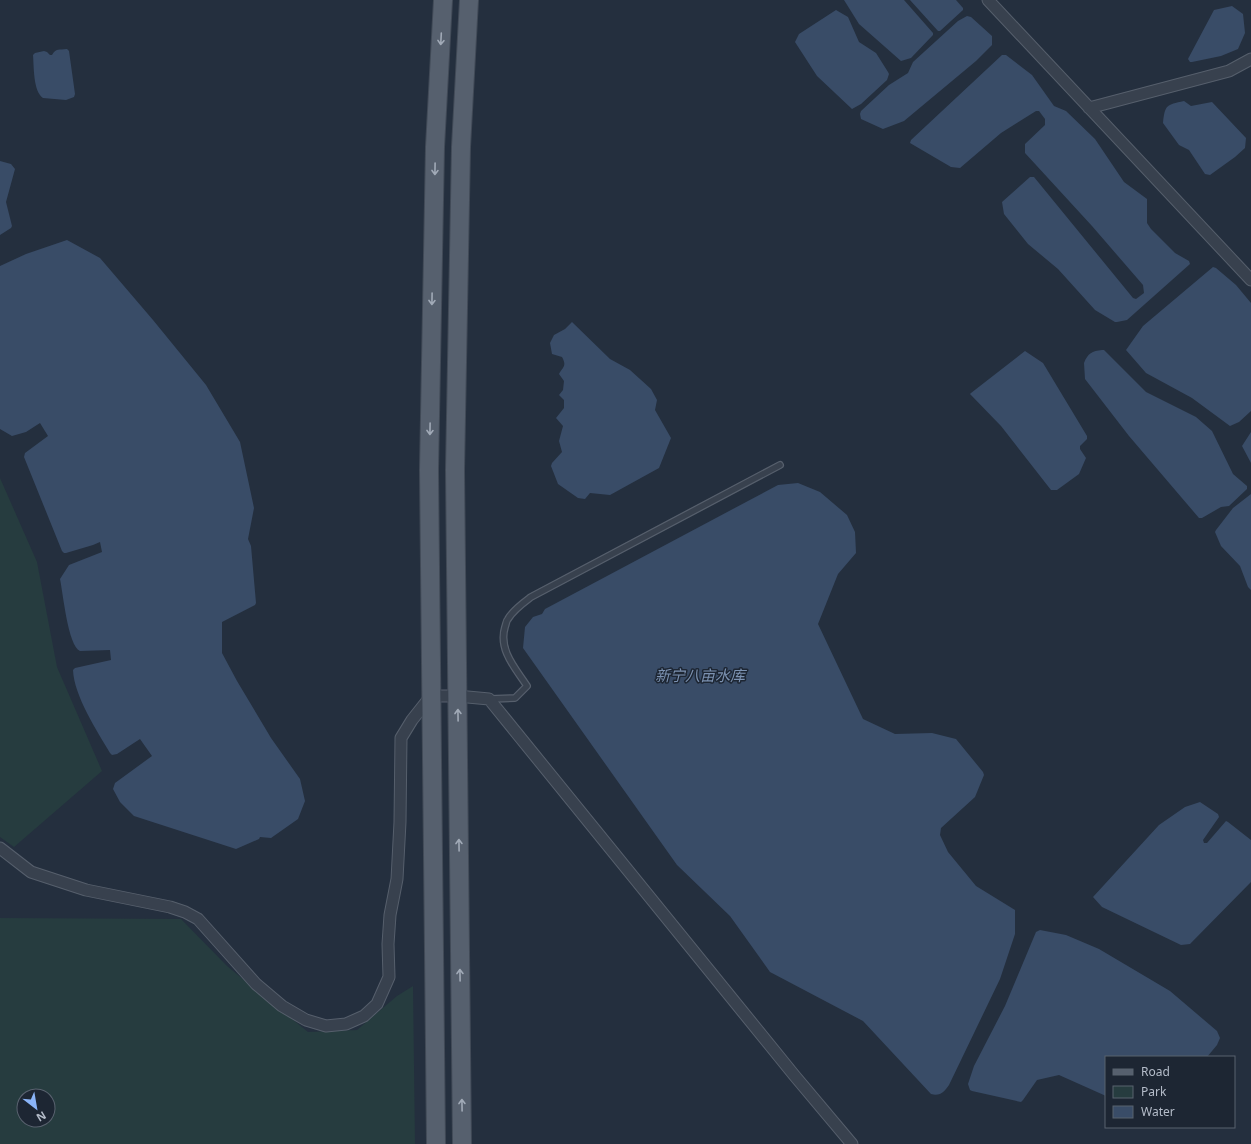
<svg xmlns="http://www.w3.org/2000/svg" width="1251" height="1144" font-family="'Noto Sans','Noto Sans SC',sans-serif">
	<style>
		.green { fill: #263c3f; fill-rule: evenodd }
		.water { fill: #394c67 }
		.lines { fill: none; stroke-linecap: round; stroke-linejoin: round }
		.service-casing { stroke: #565f6c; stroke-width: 8 }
		.minor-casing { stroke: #565f6c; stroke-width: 13 }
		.primary-casing { stroke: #414a57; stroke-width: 20 }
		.service { stroke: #38414e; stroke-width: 5.5 }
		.minor { stroke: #38414e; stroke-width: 11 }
		.primary { stroke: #56606e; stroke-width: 18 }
		.oneway { stroke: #a1aab7 }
		.labels { text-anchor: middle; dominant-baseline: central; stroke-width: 3; stroke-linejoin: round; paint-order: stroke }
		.water-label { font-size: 15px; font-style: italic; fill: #7c92b1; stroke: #1d2633 }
	</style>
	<rect width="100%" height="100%" fill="#242f3e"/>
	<path class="green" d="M0,478L37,562L57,667L102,771L14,847L0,837Z
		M0,918L181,919L227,966L308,1032L357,1030L397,996L413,986L415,1144H0ZM24,1096H48V1120H24Z"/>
	<path class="water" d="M844,0H904L933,33V35L911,58L901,61L859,24Z
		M910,0H956L963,8V10L940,31H938Z
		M1232,6L1243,14L1245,33L1238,49L1221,56L1192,62H1190L1188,59L1189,57L1214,10Z
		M836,10L848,17L859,42L876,53L888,72L889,74L887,80L861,104L852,109L817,76L795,42L799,34Z
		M967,16L971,17L992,36V45L976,61L904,121L883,129L861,119L860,114L861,111L889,85L908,73L913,62L958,21Z
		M67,49L69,51L75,94L74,97L66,100L43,98C33,91 34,66 33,55L35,53L44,51L47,52L50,55H52C56,48 59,50 67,49Z
		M1002,55H1006L1032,75L1054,106L1066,111L1095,139L1124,182L1147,199V223L1151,229L1175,253L1189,261L1190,264L1127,320L1117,322H1115L1095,310L1058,269L1028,244L1004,214L1002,202L1030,177H1034L1133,298L1136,299L1144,293L1143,285L1092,226L1025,153V144L1045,125V119L1039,111H1036L1001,133L960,168L951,167L910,143L911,140Z
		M1184,101L1191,106L1212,102L1246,138L1245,148L1235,157L1210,175L1205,174L1189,150L1179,145L1163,123C1165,105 1166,105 1184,101Z
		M0,161L11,164L15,169L6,202L12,226L11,228L0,235Z
		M67,240L100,258L153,320L206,385L240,442L254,508L248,539L251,546L256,603L255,605L222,622V653L237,681L271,738L300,779L305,801L298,819L271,838L260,837L259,839L236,849L134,816L120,802L113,789L115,783L152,756L140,739L117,754L112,755L110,753C97,731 74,696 73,670L75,668L111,660L110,650L80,651C68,646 63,593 60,579L69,565L102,552L100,542L93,545L66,553H64L62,551L24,457L25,453L48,436L40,423L26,432L12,436L0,429V266L26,254Z
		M1213,267L1216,268L1236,285L1251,303V411L1239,422L1230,426L1192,398L1146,373L1126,350L1143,326Z
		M572,322L610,359L630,370L651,389L657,400L655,410L671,438L659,468L610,495L590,493L585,499L578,498L558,484L551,466L552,463L562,452L559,441L563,426L556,418L564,408V400L559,395L563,390L564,381L559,374C563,367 567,366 562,357L552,354L550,343L554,335L565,329Z
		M1102,350H1104L1146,392L1196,417L1212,431L1233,474L1247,486V489L1229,506L1221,507L1202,518H1199L1129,436L1085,379L1084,363C1088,353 1092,351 1102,350Z
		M1025,351L1043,363L1087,436V439L1080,446V449L1086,458L1079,474L1057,490H1051L1001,426L970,394L971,393Z
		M1251,432V463L1242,446Z
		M798,483L820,492L847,515L855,532L856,553L838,574L818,624L863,719L895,734L932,733L956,739L983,772L984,775L975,797L941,828L940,835L948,852L976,886L1015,910V934L1000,979L949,1085C945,1091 940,1097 931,1094L863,1021L770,972L730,916L677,865L523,648L525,627L533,617L542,614L545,609L778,485Z
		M1251,494V590L1248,587L1240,566L1221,546L1215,532L1216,530L1233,508Z
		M1200,802L1218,814L1219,817L1203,840L1204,843H1207L1226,821L1228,822L1251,840V882L1190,944L1181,945L1102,907L1093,897L1159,825L1185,807Z
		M1040,930L1066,935L1099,949L1170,991L1217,1031L1220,1038L1217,1045L1207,1057H1106V1096L1059,1075L1037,1080L1023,1100L1021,1102L972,1091L970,1090L968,1084L974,1066L1005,1006L1036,932Z"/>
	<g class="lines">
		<defs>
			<path id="service" d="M490,699L515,698L527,686C516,669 498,650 505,627C506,625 506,621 508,619C513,610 523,603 531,597L780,465"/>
			<path id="minor" d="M988,0L1251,280
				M1089,108L1229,71L1251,59
				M0,848L31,872L86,890L170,907L185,912L198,919L256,984L282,1006L306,1020L326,1026L346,1024L364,1016L377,1004L389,977L388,944L390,915L397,879L400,822L401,738L412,720L431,696H457L489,699L794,1075L852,1144"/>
			<path id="primary" d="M436,1144L429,470L435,147L443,0
				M462,1144L455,470L461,147L469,0"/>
		</defs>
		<use href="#service" class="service-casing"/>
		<use href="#minor" class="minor-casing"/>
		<use href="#primary" class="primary-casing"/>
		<use href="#service" class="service"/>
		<use href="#minor" class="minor"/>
		<use href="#primary" class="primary"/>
	</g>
	<defs><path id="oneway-shaft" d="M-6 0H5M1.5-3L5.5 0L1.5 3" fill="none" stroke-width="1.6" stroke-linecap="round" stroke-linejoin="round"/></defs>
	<g class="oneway">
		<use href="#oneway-shaft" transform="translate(441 39) rotate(93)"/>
		<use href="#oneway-shaft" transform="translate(435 169) rotate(91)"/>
		<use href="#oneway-shaft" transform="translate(432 299) rotate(91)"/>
		<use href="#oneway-shaft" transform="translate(430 429) rotate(91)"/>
		<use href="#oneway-shaft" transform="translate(458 715) rotate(-91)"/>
		<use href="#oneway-shaft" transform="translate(459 845) rotate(-91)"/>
		<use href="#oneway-shaft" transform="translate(460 975) rotate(-91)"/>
		<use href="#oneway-shaft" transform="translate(462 1105) rotate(-91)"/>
	</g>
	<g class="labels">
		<g class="water-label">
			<text x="700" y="675">新宁八亩水库</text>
		</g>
	</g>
	<rect x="1105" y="1056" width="130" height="72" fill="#1d2633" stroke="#59626f"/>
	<rect x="1113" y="1069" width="20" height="6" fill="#56606e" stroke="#59626f"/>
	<text x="1141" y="1076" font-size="12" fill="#b4bcc9">Road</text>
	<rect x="1113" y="1086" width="20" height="12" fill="#263c3f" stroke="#59626f"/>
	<text x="1141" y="1096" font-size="12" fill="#b4bcc9">Park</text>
	<rect x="1113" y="1106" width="20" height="12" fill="#394c67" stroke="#59626f"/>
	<text x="1141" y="1116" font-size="12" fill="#b4bcc9">Water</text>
	<g transform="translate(36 1108) rotate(149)"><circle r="19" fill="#1d2633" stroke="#59626f"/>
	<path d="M0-3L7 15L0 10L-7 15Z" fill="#8ab4f8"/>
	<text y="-6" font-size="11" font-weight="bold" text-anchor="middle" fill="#b4bcc9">N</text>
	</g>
</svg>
